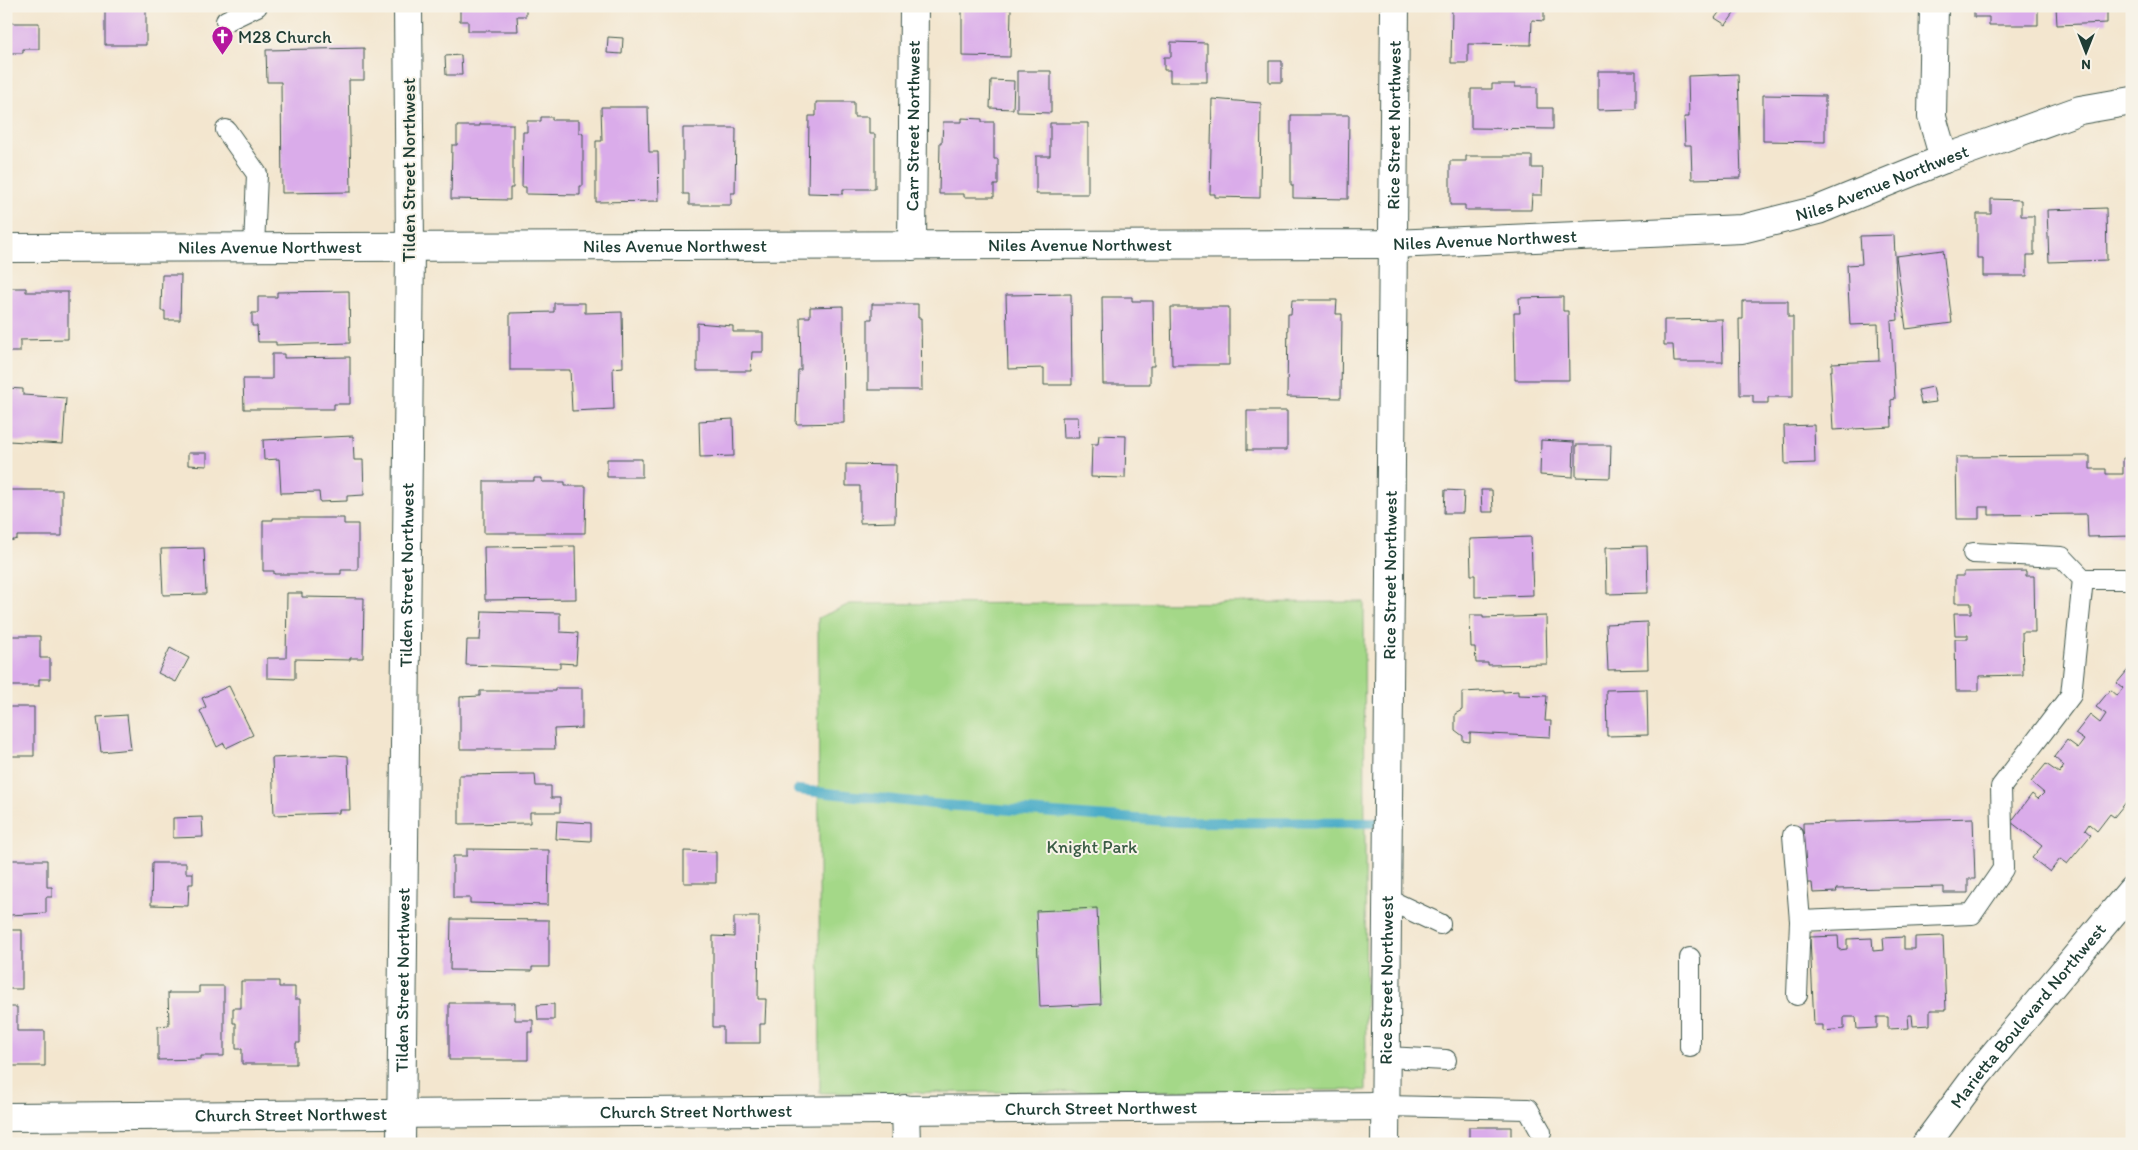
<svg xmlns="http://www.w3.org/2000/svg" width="2138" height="1150" font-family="Itim,sans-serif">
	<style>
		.green { fill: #a4d888; stroke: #628a5e }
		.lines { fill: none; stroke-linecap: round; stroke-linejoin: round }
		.stream { stroke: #48acc7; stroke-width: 10 }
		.building { fill: #daacea }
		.service-casing { stroke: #3f564b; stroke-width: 22 }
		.minor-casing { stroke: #3f564b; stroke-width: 30 }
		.secondary-casing { stroke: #3f564b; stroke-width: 30 }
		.service { stroke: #fff; stroke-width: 20 }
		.minor { stroke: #fff; stroke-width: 28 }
		.secondary { stroke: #fff; stroke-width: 28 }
		.labels { text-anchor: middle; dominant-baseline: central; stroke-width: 4; stroke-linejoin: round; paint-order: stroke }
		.poi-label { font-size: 18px; fill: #1f3d34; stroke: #f7f3e8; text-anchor: start }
		.street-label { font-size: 18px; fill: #1f3d34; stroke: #f7f3e8 }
		.park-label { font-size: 18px; fill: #3a5c45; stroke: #f7f3e8 }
	</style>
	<rect width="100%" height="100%" fill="#f7f3e8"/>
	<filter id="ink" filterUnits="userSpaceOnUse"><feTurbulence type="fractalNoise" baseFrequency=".02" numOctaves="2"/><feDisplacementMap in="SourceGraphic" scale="10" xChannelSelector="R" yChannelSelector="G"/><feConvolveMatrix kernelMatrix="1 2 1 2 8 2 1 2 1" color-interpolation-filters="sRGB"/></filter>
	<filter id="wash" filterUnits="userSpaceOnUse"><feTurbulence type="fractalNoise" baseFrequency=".0096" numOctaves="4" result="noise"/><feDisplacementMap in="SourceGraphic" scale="20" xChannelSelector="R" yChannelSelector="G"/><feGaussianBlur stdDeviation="1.12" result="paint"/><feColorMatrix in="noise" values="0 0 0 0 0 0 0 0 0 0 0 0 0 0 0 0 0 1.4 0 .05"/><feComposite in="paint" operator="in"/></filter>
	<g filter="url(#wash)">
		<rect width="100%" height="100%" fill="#f3e6cf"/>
		<path class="green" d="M1364,602L1366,1090L820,1093L818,618L850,604Z"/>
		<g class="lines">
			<path class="stream" d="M798,790L943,805L1179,822L1388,823"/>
		</g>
		<g id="blocks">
			<path class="building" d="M105,6H146V45H105Z
				M460,6H526V16H517L518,31H468V21H460Z
				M1452,6H1544V21L1532,20L1531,45L1468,44V63H1451Z
				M1724,6L1738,8L1726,25L1715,18Z
				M1974,6H2038V25H1989V17H1974Z
				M2056,6H2107V23L2057,25Z
				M962,8L1011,9L1010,57L962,56Z
				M6,23H39V49H23V53H6Z
				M608,37L623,38L622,54L607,53Z
				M1171,42L1207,43V82H1170V70H1164V57H1171Z
				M364,48V80H349L351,192L282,193L281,82H267L266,50Z
				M461,55L462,75H446L445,56Z
				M1269,61H1282V82H1269Z
				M1017,71H1051V113L1017,112Z
				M1598,71H1636V109L1598,110Z
				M1738,74L1741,178L1692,179L1691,145H1685L1684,117H1689L1688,76Z
				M991,80L1014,81L1013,109L990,108Z
				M1492,84H1515V87H1537V108H1553V129L1471,128V89H1492Z
				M1763,95L1825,96V142L1763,141Z
				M1212,99L1261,103L1260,198L1215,197V194H1210Z
				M816,102H854V117H869V134H875V189H843V194L808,193L809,116H816Z
				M601,107H648L649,152H658L659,201L596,202V141H602Z
				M1291,115H1349L1348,199L1293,198V185H1291Z
				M541,117H552V120H579V133H583V186H580V195L526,194V187H522L523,132H527V121H541Z
				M962,118L982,119V122H994V159H998V185H994V197H964V194H939L940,142H942L943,122H962Z
				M1050,123H1088V194H1036V156H1050Z
				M480,124H513V188H510V200L451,199L452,145H457V126H480Z
				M683,128H736L735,193H731V205H689V194H683Z
				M1466,156H1532V168H1543L1542,195H1532L1531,210H1465V205H1450V161H1466Z
				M1991,199L2021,200V216H2034V255H2027V276H1983V258H1977V214H1991Z
				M2106,208L2107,260L2049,262L2047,210Z
				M1894,235L1898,320L1891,321L1895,399L1891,400L1892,427L1833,430L1830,371H1832V363L1879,361L1878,324L1850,325L1847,265L1862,264L1860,236Z
				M1943,250L1952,323L1906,329L1896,256Z
				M162,275H181L180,320H165V311H161Z
				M6,288H26V292H68V339L20,340V352H6Z
				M349,291L350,343L276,345V342H258L257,326H252V313H258V297H277V292Z
				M1071,294L1072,385H1044V368L1008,369L1006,295Z
				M1102,297H1132V301H1153L1154,366H1150V384H1103Z
				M1563,297V311H1568L1569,380H1515L1514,313H1520L1519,298Z
				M1292,300H1337L1336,314H1342L1341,398L1287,397L1288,314H1291Z
				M1743,301H1788V317H1793V397H1768V403H1753V395H1740L1739,319H1743Z
				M554,303H585V313L622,312L623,367L613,368L614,409L572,411L570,370H510V313L554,312Z
				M872,304H918V318H921L922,390H868V319H872Z
				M843,306L844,423L796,424L798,370H801L800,317H810V307Z
				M1171,307H1229V365H1172Z
				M1722,319L1723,362H1674L1673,345H1664V320Z
				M697,323L733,326V332H763V352H752L751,371H697Z
				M272,354H284V358L350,357V404H334V409H244L243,379H272Z
				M1933,387L1936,402L1921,404L1918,390Z
				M6,388L23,389V395L66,398L63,444L8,441Z
				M1247,411H1287V450H1247Z
				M1062,417H1078L1079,438H1063Z
				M733,419L734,456L700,457L699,421Z
				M1814,425L1815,463L1785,464L1784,426Z
				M1099,435L1126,436L1125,478L1091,477L1092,444H1098Z
				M353,436L354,460H363L364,495L347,496V501L320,502L319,492L281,493L279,459L264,460L263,440Z
				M1541,440L1574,442L1573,477L1540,475Z
				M1576,445H1611L1610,478L1576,477Z
				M188,453H207V466L188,465Z
				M2090,456V469H2106V474H2123V458H2132V536L2088,537L2087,514L1989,515V507H1979V519H1957L1956,457Z
				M607,459H642V477H607Z
				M846,464L896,465L895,522L860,523V486H846Z
				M534,478H542V482H565V486H586L585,533H484V481H534Z
				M6,490H62V536H17V539L6,542Z
				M1445,490L1464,491L1463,513H1444Z
				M1481,490H1492L1493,512H1482Z
				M273,518H344V524H358V570H341V574H274V571H263V520H273Z
				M1531,537L1533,595L1475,597V575H1471L1470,539Z
				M575,546L576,599L485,600L484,547Z
				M1647,546L1648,593L1607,594L1606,547Z
				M204,548L206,594L163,595L161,549Z
				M2026,571V576H2034L2035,632H2022L2023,675L1979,676V691H1956L1955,639H1968V635H1955L1954,613H1971V603H1955V576H1964V572Z
				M287,593H302V597L364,598L363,658H350V660L295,659V679L267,678V658H286Z
				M482,611L560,613V632L578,633L576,664L560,663V668L466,665L467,640H480Z
				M1470,615H1483V618L1546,616L1547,664L1488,665V663H1476L1475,647H1471Z
				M1647,622L1648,669L1608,670L1606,624Z
				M6,636H40V658H50V679H39V686H6Z
				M170,648L189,658L176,682L158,673Z
				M2132,665V795L2114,817L2110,814L2097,831L2089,824L2085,830L2091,835L2067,864L2060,859L2050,872L2032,858L2042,846L2011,822L2032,794L2038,799L2044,793L2031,782L2046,764L2059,773L2064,766L2054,757L2067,740L2078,748L2084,740L2075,734L2090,715L2100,723L2106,714L2096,707L2110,690L2117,696L2123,688L2117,683Z
				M229,686L253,735L226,748L224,743L217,747L200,711L206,707L202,698Z
				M555,688H582V728L554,729L555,749H460V697L480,696V691H555Z
				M1647,689L1648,735L1607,736L1606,690Z
				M1503,690V692L1518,691V695L1547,696L1545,721H1551L1550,737L1470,733V742L1463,741V736L1455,730V714L1462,710V692Z
				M6,707H34V756H6Z
				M127,715L131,749L101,752L97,717Z
				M336,755L348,756L350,810H339V813L274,815L272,758Z
				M535,774L536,786H551V798H560V812H530V823L459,824V775Z
				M202,817L203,837L173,838V818Z
				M1973,818L1975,879H1968V893H1944V887L1836,889L1837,892L1813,893L1812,883H1804L1803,823Z
				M557,821L591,823V841L556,839Z
				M467,849L549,850L548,905L470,903V898H453V856H467Z
				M6,850H9V860H47V887H52V897H46V913L10,915V919H6Z
				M684,851L716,852V883H684Z
				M152,863H186V873H193V884H189L188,906L151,905Z
				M1097,908L1101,1004L1040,1007L1036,911Z
				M734,917H759L758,999H766L765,1024H760V1043H723V1027H713V936L734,937Z
				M451,919L549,920V967H532V971L450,970Z
				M6,930H22V989H6Z
				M1838,936L1839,950L1847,949V939L1872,938L1873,951L1884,950L1883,938L1904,937V949H1915V937L1943,936L1946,1010H1930V1025L1913,1026L1912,1015H1908L1909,1028L1888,1029V1017H1877V1028L1857,1029L1856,1017H1844V1029L1823,1031V1025H1814L1810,937Z
				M241,981H279V987H295V999H300V1043H296V1064H242V1049H236V1023H233V1008H241Z
				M199,986H224V1056H201V1059L158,1060V1026L169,1025L168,993H199Z
				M449,1003H515V1020H533V1032H528V1060H449Z
				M554,1004V1020H538L537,1005Z
				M6,1007H17V1031H45V1066H9V1069H6Z
				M1469,1127H1511V1144H1469Z"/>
		</g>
	</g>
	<g filter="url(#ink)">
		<use href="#blocks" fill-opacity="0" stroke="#3f564b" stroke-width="1"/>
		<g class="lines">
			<defs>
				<path id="service" d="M226,21L257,6
					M226,130L257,174L254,248
					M1973,553L2062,557L2083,579
					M1793,835L1800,921L1972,914L2003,869L2001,787L2071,695L2083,579H2132
					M1387,899L1440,924
					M1690,958V1047
					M1797,995L1800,921
					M1386,1057L1446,1060
					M1385,1106L1528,1109L1541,1132"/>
				<g id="minor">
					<path d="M1934,6L1932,117L1944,159"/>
					<path id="s1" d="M912,246L914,6"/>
					<path id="s2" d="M6,248L1393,244L1742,229L1818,210L1944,159L2080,110L2132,101"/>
					<path d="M905,1109L906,1144"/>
					<path id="s3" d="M6,1117L1385,1106"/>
					<path id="s4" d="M401,1144L410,247L408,6"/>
					<path id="s5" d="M1385,1144L1395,6"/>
				</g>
				<g id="secondary">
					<path id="s6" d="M1926,1144L1978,1074L2132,890"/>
				</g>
			</defs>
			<use href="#service" class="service-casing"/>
			<use href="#minor" class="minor-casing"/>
			<use href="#secondary" class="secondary-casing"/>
			<use href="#service" class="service"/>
			<use href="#minor" class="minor"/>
			<use href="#secondary" class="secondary"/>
		</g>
	</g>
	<defs>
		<symbol id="church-pin" viewBox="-11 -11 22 30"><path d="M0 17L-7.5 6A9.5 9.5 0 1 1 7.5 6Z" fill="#b5179e" stroke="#f7f3e8"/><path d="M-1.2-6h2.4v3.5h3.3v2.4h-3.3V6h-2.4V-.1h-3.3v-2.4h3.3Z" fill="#fff"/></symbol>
	</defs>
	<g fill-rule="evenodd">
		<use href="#church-pin" x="210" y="24" width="25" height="34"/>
	</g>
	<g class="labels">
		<g class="poi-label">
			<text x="238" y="37">M28 Church</text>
		</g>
		<g class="street-label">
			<text stroke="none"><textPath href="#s5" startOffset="1019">Rice Street Northwest</textPath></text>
			<text stroke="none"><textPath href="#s1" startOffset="120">Carr Street Northwest</textPath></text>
			<text transform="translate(409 170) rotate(-90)">Tilden Street Northwest</text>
			<text stroke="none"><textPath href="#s2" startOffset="1884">Niles Avenue Northwest</textPath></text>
			<text stroke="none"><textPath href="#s2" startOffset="1479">Niles Avenue Northwest</textPath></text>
			<text stroke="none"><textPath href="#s2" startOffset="1074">Niles Avenue Northwest</textPath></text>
			<text stroke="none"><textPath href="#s2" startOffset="669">Niles Avenue Northwest</textPath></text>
			<text stroke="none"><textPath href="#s2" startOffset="264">Niles Avenue Northwest</textPath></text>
			<text stroke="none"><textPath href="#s4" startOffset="569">Tilden Street Northwest</textPath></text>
			<text stroke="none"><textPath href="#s5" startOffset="569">Rice Street Northwest</textPath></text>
			<text stroke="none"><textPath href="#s4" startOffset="164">Tilden Street Northwest</textPath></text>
			<text stroke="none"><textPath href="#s5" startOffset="164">Rice Street Northwest</textPath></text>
			<text stroke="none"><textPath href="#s6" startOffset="164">Marietta Boulevard Northwest</textPath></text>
			<text stroke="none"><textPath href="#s3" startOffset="1095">Church Street Northwest</textPath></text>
			<text stroke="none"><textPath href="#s3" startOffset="690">Church Street Northwest</textPath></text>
			<text stroke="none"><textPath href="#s3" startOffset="285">Church Street Northwest</textPath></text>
		</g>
		<g class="park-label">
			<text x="1092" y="847">Knight Park</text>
		</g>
	</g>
	<rect width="2138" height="1150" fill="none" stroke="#f7f3e8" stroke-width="25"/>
	<g transform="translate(2086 52) rotate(180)" stroke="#f7f3e8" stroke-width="4" paint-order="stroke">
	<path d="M0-4L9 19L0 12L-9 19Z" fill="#1f3d34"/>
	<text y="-8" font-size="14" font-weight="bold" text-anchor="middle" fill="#1f3d34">N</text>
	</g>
</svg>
